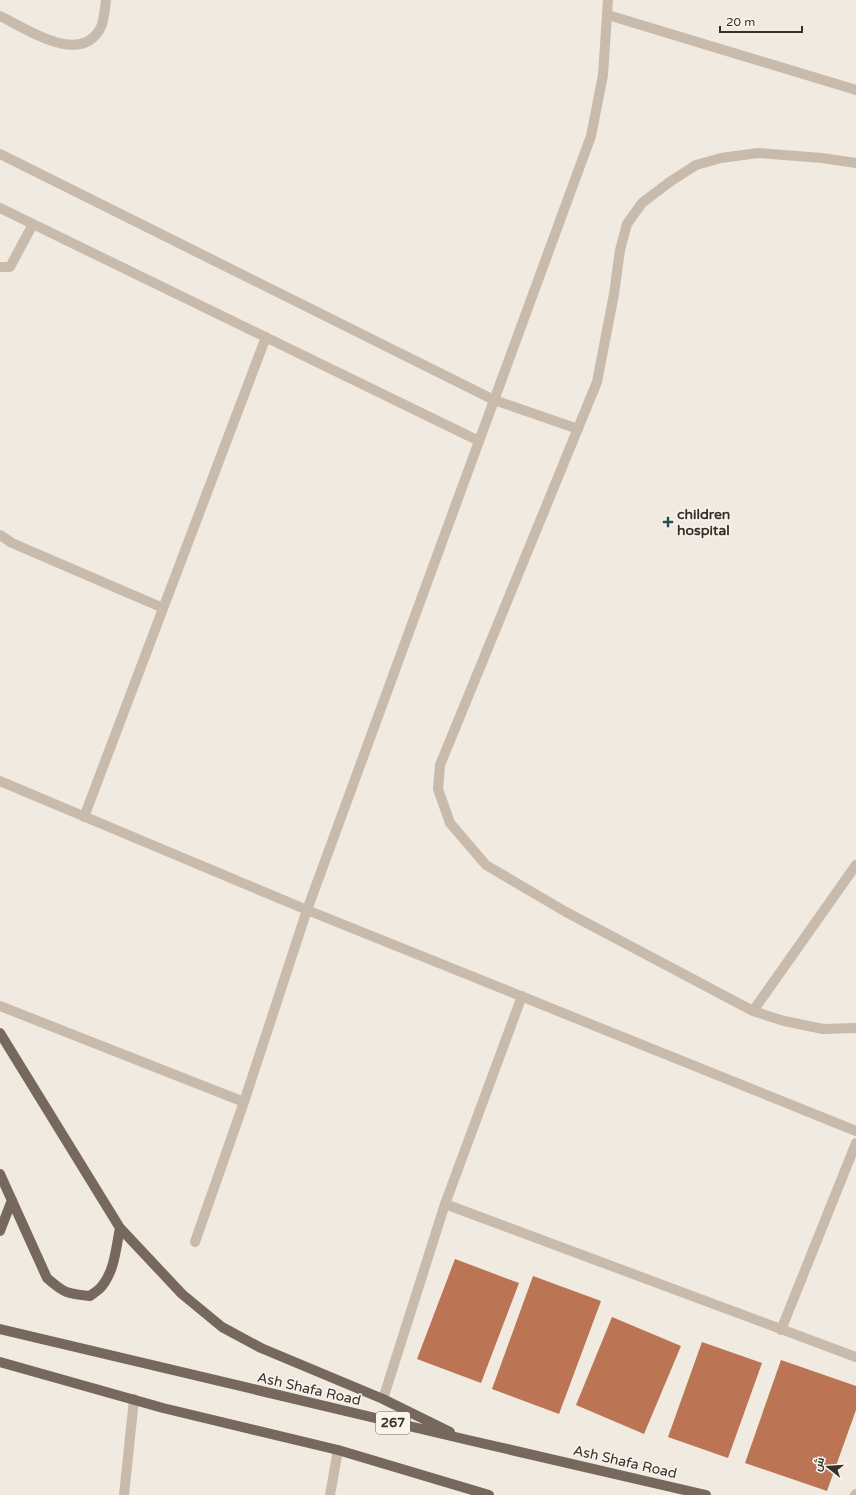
<svg xmlns="http://www.w3.org/2000/svg" width="856" height="1495" font-family="'Varela Round',Cairo,sans-serif">
	<style>
		.building { fill: #bb7454 }
		.lines { fill: none; stroke-linecap: round; stroke-linejoin: round }
		.minor { stroke: #c8bbac; stroke-width: 10 }
		.major { stroke: #77685d; stroke-width: 10 }
		.poi-dot { fill: #244e55; stroke: #f9f4ec; stroke-width: 1.5 }
		.labels { text-anchor: middle; dominant-baseline: central; stroke-width: 3; stroke-linejoin: round; paint-order: stroke }
		.shield { fill: #f9f4ec; stroke: #716a65; stroke-width: 1 }
		.shield-label { font-size: 13px; font-weight: bold; fill: #372f2b }
		.poi-label { font-size: 14px; font-weight: bold; fill: #372f2b; stroke: #f9f4ec; text-anchor: start }
		.street-label { font-size: 14px; fill: #372f2b; stroke: #f9f4ec }
	</style>
	<rect width="100%" height="100%" fill="#f1eae0"/>
	<path class="building" d="M455,1259L519,1283L481,1383L417,1359Z
		M533,1276L601,1301L559,1414L492,1389Z
		M612,1317L681,1346L644,1434L576,1405Z
		M702,1342L762,1363L728,1458L668,1437Z
		M781,1360L856,1386V1410L827,1491L745,1463Z"/>
	<g class="lines">
		<path class="minor" d="M608,15L856,90
			M0,16C27,29 81,67 101,27C104,20 105,8 106,0
			M0,154L494,400L578,429
			M856,163L822,158L758,153L721,158L696,165L671,181L642,203L627,224L620,250L614,294L597,382L440,765L438,789L450,823L486,865L566,912L753,1011L784,1021L823,1029L856,1028
			M0,208L479,441
			M0,267H10L33,224
			M0,535L12,543L163,608
			M0,781L307,910L856,1131
			M84,817L266,337
			M0,1006L244,1102
			M753,1011L856,865
			M445,1204L856,1357
			M195,1242L244,1102L307,910L591,136L603,75L608,0
			M781,1330L856,1143
			M383,1399L445,1204L522,996
			M124,1495L134,1399
			M330,1495L338,1450
			M855,1495L856,1494"/>
		<path class="major" d="M0,1033L120,1228L182,1294L222,1327L261,1348L383,1399L450,1432
			M0,1174L47,1278C64,1293 67,1294 90,1296C94,1293 99,1290 102,1286C115,1270 116,1247 120,1228
			M0,1231L12,1200
			M0,1329L468,1440L706,1495
			M0,1362L163,1408L338,1450L489,1495"/>
	</g>
	<path class="poi-dot" d="M666 516h4v4h4v4h-4v4h-4v-4h-4v-4h4z"/>
	<g class="labels">
		<rect class="shield" x="376" y="1412" width="34" height="22" rx="3"/>
		<g class="shield-label">
			<text x="393" y="1423">267</text>
		</g>
		<g class="poi-label">
			<text x="677" y="514">children<tspan x="677" dy="16">hospital</tspan></text>
		</g>
		<g class="street-label">
			<text transform="translate(309 1389) rotate(13)">Ash Shafa Road</text>
			<text transform="translate(625 1462) rotate(13)">Ash Shafa Road</text>
		</g>
	</g>
	<g transform="translate(828 1467) rotate(287)" stroke="#f9f4ec" stroke-width="3" paint-order="stroke">
	<path d="M0-3L7 15L0 10L-7 15Z" fill="#372f2b"/>
	<text y="-6" font-size="11" font-weight="bold" text-anchor="middle" fill="#372f2b">ش</text>
	</g>
	<path d="M720 26v6h82v-6" fill="none" stroke="#372f2b" stroke-width="2"/>
	<text x="726" y="26" font-size="12" fill="#372f2b" stroke="#f9f4ec" stroke-width="3" paint-order="stroke">20 m</text>
</svg>
